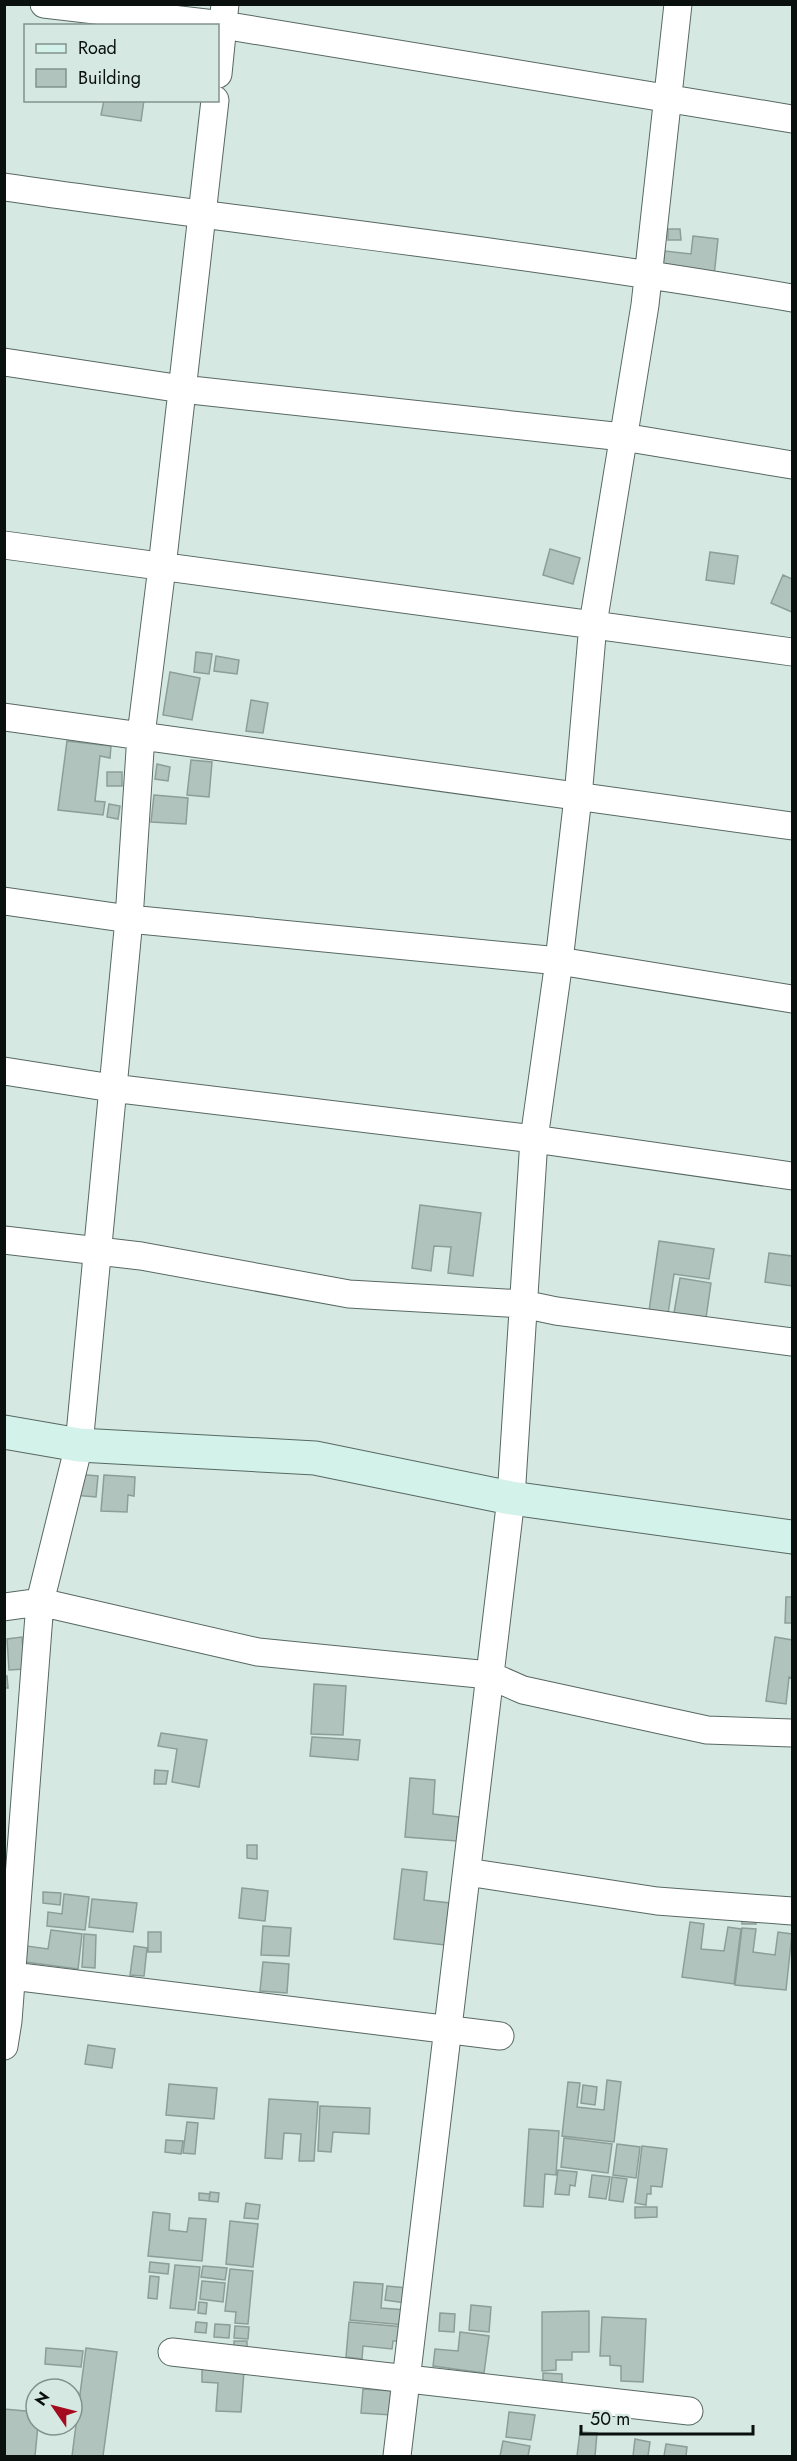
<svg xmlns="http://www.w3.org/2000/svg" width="797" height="2461" font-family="Jost,sans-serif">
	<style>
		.building { fill: #b1c3bd; stroke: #8d9e99; stroke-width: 1.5 }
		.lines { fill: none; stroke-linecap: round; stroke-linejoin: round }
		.street-casing { stroke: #586863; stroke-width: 29 }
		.secondary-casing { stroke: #586863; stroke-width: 35 }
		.street { stroke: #fff; stroke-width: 27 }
		.secondary { stroke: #d2f2ea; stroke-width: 33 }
	</style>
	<rect width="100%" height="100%" fill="#d5e8e1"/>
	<path class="building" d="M104,100H144L141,121L101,115Z
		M668,229H680L681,240H668Z
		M693,236L718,239L714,276L662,269L665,251L691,254Z
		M550,549L580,558L573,584L543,575Z
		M710,552L738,556L734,584L706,580Z
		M783,575L792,579V612L771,603Z
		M196,652L212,654L209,674L194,672Z
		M216,656L239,660L237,674L214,671Z
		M170,672L200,678L192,720L163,715Z
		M251,700L268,703L263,733L246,731Z
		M67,741L111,746L110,758L100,756L95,801L105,802L103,815L58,810Z
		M191,760L212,762L209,797L187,795Z
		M157,764L170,767L168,781L155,779Z
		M107,772H122V786H107Z
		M154,795L188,798L186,824L151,822Z
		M109,804L120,806L118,819L107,817Z
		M420,1205L481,1213L473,1276L448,1273L451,1247L434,1246L431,1271L412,1268Z
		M659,1241L714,1249L709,1279L674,1274L668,1314L649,1311Z
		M769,1253L792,1256V1286L765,1282Z
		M680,1278L711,1283L706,1318L674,1313Z
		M76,1474L98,1476L96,1497L73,1495Z
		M104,1475L135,1477L134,1496L128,1495L127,1512L101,1511Z
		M786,1597H792V1623H785Z
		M22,1637L25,1669L9,1670L7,1639Z
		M775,1637L792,1640V1678L789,1677L786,1704L766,1701Z
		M4,1676H7L8,1688H4Z
		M314,1684L346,1686L343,1735L311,1734Z
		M161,1733L207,1740L199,1787L172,1782L177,1749L158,1746Z
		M312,1737L360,1740L358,1760L310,1756Z
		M155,1770L168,1771L166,1784H154Z
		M410,1778L435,1780L433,1814L459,1817L457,1841L405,1837Z
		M247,1845H257V1859L247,1858Z
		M402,1869L427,1872L424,1900L450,1903L445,1945L394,1939Z
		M242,1888L268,1891L265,1921L239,1918Z
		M43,1892L61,1893L60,1905L43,1903Z
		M64,1894L89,1897L85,1930L47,1926L48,1912L62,1914Z
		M92,1899L137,1903L133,1932L89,1927Z
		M742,1912L756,1913V1924H742Z
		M690,1922L704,1924L701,1949L724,1951L728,1927L741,1929L734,1984L682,1977Z
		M263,1926L291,1928L289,1956L261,1955Z
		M742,1928L756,1929L753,1952L775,1955L778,1932L792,1934L786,1990L735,1985Z
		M51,1930L82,1934L78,1969L25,1962L27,1946L48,1949Z
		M148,1932H161V1952H148Z
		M84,1934L96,1935L95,1968L82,1967Z
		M134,1946L147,1948L144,1976L130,1975Z
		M263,1962L289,1964L287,1993L260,1991Z
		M88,2045L115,2049L112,2068L85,2064Z
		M607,2080L621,2082L614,2142L562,2136L568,2082L580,2083L577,2107L604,2110Z
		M169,2084L217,2088L214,2119L166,2115Z
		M583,2085L597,2087L595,2105L581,2103Z
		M269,2099L318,2102L314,2161H299L301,2134L284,2133L282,2159L265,2158Z
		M320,2106L370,2108L369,2134L333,2132L331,2152L318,2151Z
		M187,2122L198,2123L195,2154L183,2153Z
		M529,2129L559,2131L556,2175L545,2174L543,2207L524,2206Z
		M564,2138L612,2144L608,2173L561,2167Z
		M166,2140L183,2141L181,2154L165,2152Z
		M617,2144L640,2147L636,2178L613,2175Z
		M642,2146L667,2149L662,2187L651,2186V2194H647L646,2205L635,2203Z
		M558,2170L577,2172L575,2186L570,2185L569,2195L555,2194Z
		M592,2175L610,2177L606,2199L589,2197Z
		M612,2177L627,2179L623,2202L609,2200Z
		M210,2192L219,2193L218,2202L209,2201Z
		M199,2193L210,2194L209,2201L199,2200Z
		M246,2203L260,2205L258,2219L244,2218Z
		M635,2207H657V2217L635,2218Z
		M153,2212L170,2214L169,2230L187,2232L189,2218L206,2219L202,2261L148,2256Z
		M230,2221L258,2224L253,2267L226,2264Z
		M150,2262L169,2264L168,2274L149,2272Z
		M175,2265L200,2267L195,2310L170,2308Z
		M203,2266L227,2268L225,2280L201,2277Z
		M230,2269L253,2271L248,2324L235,2323L236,2312L225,2311Z
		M150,2276L159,2277L157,2299L148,2298Z
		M202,2281L225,2283L223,2302L200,2299Z
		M354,2282L383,2284L381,2308L407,2310L405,2325L350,2320Z
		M387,2286L407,2288L405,2303L385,2300Z
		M199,2302L207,2303L206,2314L198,2313Z
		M471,2305L491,2307L489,2332L469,2330Z
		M589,2311V2352H572V2360H556V2370L542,2371V2312Z
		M440,2313L455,2314L454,2332L439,2331Z
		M602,2317L646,2319L643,2382L621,2381V2366L610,2365V2356H600Z
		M196,2322L207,2323L206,2333L195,2332Z
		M349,2322L404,2327L403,2341H393L392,2349L363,2346L362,2359L346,2357Z
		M215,2324L230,2325L229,2338L214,2337Z
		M235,2326L249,2327L248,2339L234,2338Z
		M460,2332L489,2336L484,2373L433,2366L435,2349L458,2351Z
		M234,2341H247V2354H234Z
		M46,2348L83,2351L81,2367L45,2364Z
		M86,2348L117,2352L103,2456H72Z
		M202,2369L244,2371L241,2412L216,2411L218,2383L202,2382Z
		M543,2373L562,2374V2383L543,2382Z
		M363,2389L394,2391L392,2415L361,2413Z
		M4,2409L36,2412V2425H38L35,2456H4Z
		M509,2412L535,2415L531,2440L506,2437Z
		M580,2432L597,2433L595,2456H577Z
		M635,2439L650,2442L648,2456H633Z
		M503,2441L530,2446L528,2456H500Z
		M666,2444L687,2447L686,2456H664Z"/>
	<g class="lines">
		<defs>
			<path id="street" d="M44,4L223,25L792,119
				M218,74L225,4
				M4,187C267,225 531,253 792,298
				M4,362L182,389L623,437L792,465
				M4,545L792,652
				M4,717L792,826
				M4,901L129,919L559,961L792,999
				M4,1071L112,1088L534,1139L792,1176
				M4,1240L141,1256L349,1294L523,1304L556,1311L792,1342
				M4,1607L40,1602L258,1652L489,1675L523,1690L707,1730L792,1733
				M467,1872L657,1901L792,1911
				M4,1975L500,2036
				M4,2046L8,2021L40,1602L79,1445L129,919L141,735L162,567L215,100
				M172,2352L689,2411
				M397,2456L511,1498L534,1139L559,961L578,797L593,624L645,305L678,4"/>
			<path id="secondary" d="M4,1432L79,1445L315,1458L511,1498L792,1537"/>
		</defs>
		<use href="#street" class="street-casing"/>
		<use href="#secondary" class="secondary-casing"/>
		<use href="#street" class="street"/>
		<use href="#secondary" class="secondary"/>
	</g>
	<rect width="797" height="2461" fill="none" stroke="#09100e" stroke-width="12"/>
	<rect x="24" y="24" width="195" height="78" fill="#d5e8e1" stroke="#83928d" stroke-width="1.5"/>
	<rect x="36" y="44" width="30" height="9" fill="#d2f2ea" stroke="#83928d" stroke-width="1.5"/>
	<text x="78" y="54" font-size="18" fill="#09100e">Road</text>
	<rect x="36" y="69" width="30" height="18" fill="#b1c3bd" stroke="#83928d" stroke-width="1.5"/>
	<text x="78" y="84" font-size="18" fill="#09100e">Building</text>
	<g transform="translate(54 2407) rotate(305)"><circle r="28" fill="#d5e8e1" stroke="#83928d" stroke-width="1.5"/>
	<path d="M0-4.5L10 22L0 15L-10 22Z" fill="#a50b1f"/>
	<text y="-9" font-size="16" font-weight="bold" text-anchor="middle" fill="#09100e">N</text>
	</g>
	<path d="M581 2425v9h172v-9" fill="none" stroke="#09100e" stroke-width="3"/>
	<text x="590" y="2425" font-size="18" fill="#09100e" stroke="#d5e8e1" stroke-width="4.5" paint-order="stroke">50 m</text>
</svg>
